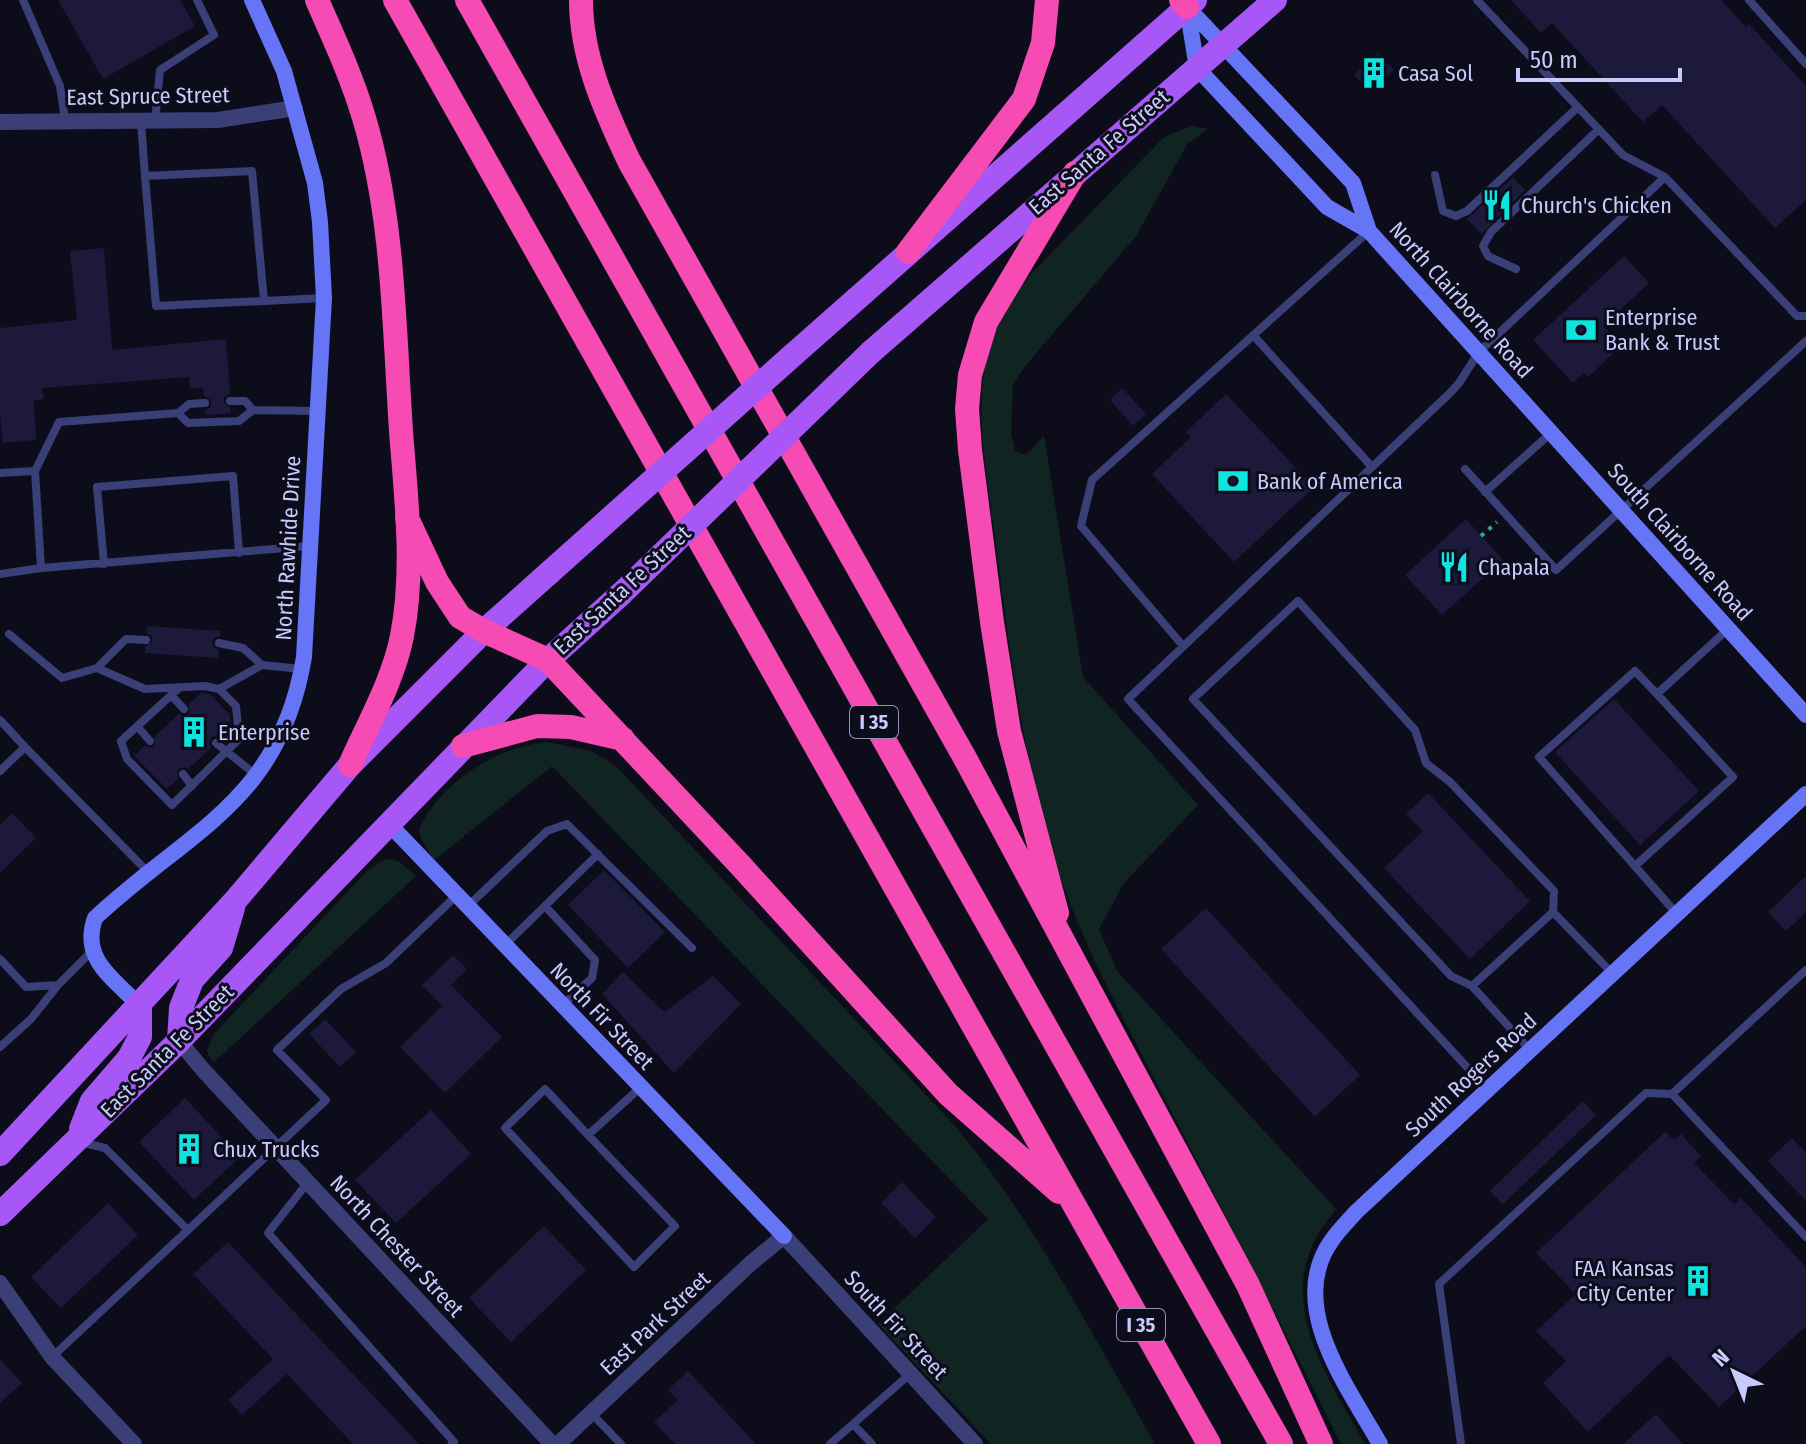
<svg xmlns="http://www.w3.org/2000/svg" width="1806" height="1444" font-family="'Fira Sans Condensed',sans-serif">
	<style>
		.green { fill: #102521 }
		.building { fill: #1c193b }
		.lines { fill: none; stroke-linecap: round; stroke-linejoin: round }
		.path { stroke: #33a691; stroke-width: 4; stroke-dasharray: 4 6; stroke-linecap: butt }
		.lane { stroke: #3a3f78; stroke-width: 8 }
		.street { stroke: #3a3f78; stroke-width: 16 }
		.secondary { stroke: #6674f6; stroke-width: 16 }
		.primary { stroke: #a657f5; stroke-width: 24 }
		.highway { stroke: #f54bb2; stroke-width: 24 }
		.primary-bridge { stroke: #a657f5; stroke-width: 24 }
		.labels { text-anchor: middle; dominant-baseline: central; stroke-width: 6; stroke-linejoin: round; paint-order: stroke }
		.shield { fill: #0d0c1b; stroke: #9191b8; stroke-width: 2 }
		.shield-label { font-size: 20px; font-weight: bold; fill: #c9cafc }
		.poi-label { font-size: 22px; fill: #c9cafc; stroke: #0d0c1b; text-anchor: start }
		.street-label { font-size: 22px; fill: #c9cafc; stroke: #0d0c1b }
	</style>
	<rect width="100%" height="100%" fill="#0d0c1b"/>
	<path class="green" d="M1192,126L1208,129L1188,143L1136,236L1026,365L1013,384L1011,434L1015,451L1026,455L1044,436L1083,677L1198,805L1124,883L1099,929L1117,971L1336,1209C1326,1222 1315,1236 1310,1251C1284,1319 1334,1387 1365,1444H1341C1284,1329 1225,1215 1166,1101C1129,1029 1088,956 1061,879C1024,770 1011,658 996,545C987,470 966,386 1001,315C1009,300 1020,288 1031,274L1164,137Z
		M547,742L591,751L615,765L957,1128C1036,1225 1093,1335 1155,1444H991L878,1324L988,1219L552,766L434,860L421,839L419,829C441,782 496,747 547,742Z
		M392,859L400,862L416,876L213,1063L207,1051L213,1035L367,871L384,860Z"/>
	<path class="building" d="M58,0H180L195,26L103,79Z
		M1511,0H1721L1746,27L1749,24L1806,86V200L1775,228L1662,105L1643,122L1552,23L1541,33Z
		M1377,53L1394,70L1371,92L1354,75Z
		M1513,177L1525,190L1482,234L1467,219Z
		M104,248L112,350L226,339L230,394L224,397L223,402L230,408L231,413L206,415L205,410L211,407V400L204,396L203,388H190L189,377L42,388L44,399L34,400L36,440L3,443L0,414V328L77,320L70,251Z
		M1624,256L1649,283L1603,326L1622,345L1588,377L1584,373L1573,383L1533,340Z
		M1122,388L1146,414L1133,426L1110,400Z
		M1226,394L1314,487L1234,562L1152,474L1191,437L1186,432Z
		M1466,519L1503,560L1442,615L1405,575Z
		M147,626L220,631V636L214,638L212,642L214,648L219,650L218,658L145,653V647L153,641L152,636L146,633Z
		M201,693L210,694L230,715L231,729L221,738L216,736L211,738L209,743L211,748L188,769L183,767L178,769V779L167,789L134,756L145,746L151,748L155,746V736L179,714L185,716L189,714V704Z
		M1614,699L1699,791L1640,845L1555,752Z
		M1428,793L1530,901L1470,959L1384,868L1423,831L1406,814Z
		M12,813L36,838L0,873V825Z
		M604,870L665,932L628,968L568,905Z
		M1806,876V912L1786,931L1768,912Z
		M1206,908L1360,1075L1315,1117L1161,949Z
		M453,955L467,969L451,985L502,1037L445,1093L400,1047L442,1006L422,985Z
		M623,972L664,1012L713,976L741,1004L674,1073L602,994Z
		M325,1019L356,1052L340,1067L309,1034Z
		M185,1098L240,1157L194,1200L139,1142Z
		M1583,1101L1596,1115L1503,1204L1490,1191Z
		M431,1110L471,1154L396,1223L355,1180Z
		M1665,1132L1674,1140L1681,1134L1701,1156L1694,1163L1734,1204L1741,1198L1806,1267V1326L1719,1407L1669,1355L1588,1432L1543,1383L1566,1361L1536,1331L1576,1294L1536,1253Z
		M1792,1138L1806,1153V1201L1768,1161Z
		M902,1182L936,1217L915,1238L881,1203Z
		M108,1203L138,1235L61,1308L31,1277Z
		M544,1226L586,1270L511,1342L469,1298Z
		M228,1242L385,1408L419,1444H353L287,1374L242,1415L228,1400L273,1359L193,1274Z
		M0,1359L22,1383L0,1403Z
		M688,1371L756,1444H675L654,1422L678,1400L668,1390Z
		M1656,1414L1683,1444H1623Z"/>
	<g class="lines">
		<path class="path" d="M1481,536L1497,522"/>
		<path class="lane" d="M23,0L60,86L65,120
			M1477,0L1623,155L1665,177L1797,316H1806
			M1749,0L1806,64
			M155,121L160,70L214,35L197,0
			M141,122L145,176L252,171L264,301L324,298
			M1435,175L1443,211L1456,216L1467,211L1578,107
			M145,176L156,306L264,301
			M1516,269L1488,256L1483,246L1491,232L1599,129
			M1253,335L1372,467
			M230,401H245L253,410
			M178,413L189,404L205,403
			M1465,469L1556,570L1806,341
			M35,471L59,422L178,413L188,423L239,421L253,410L316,411
			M0,473L35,471L41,568L310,546
			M1485,492L1551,433
			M104,564L97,487L233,476L239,553
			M0,574L41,568
			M9,634L62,678L97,668L145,689L205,686L219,689L236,706L239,739L172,805L127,759L121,741L179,688
			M219,643L243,648L262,665
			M1183,646L1081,526L1092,480L1368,232
			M97,668L126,639L146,640
			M219,689L262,665L301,669
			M171,695L184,709
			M0,720L25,747
			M137,726L150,741
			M216,743L256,775
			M0,771L25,747L149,873
			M183,774L192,786
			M1635,866L1733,777L1657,694
			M468,906L547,831L567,824L692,948
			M545,906L595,960L592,978L563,1005
			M1677,914L1539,757L1635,671L1657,694L1728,629
			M505,945L598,854
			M0,959L26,987L58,985L92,951
			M1472,986L1553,912
			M0,1047L31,1019L58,985
			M1530,1050L1472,986L1451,976L1193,699L1298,601L1415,730L1426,763L1450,782L1554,891L1553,912L1612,973
			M1488,1090L1128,699L1451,392L1459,383L1479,352L1665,177
			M1672,1094L1806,970
			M588,1135L545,1089L505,1128L634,1267L675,1226L588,1135L641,1087
			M80,1142L105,1148L188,1230L326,1100L277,1050L341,989L386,963L457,895
			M308,1182L268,1233L454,1442L452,1444
			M52,1357L188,1230
			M591,1413L621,1444
			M830,1444L853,1424
			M872,1444L853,1424L910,1374
			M1461,1444L1439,1284L1646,1093L1672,1094L1806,1237"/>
		<path class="street" d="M0,122L218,120L295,108
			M179,1041L204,1071L552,1444
			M0,1283L52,1357L134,1444
			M558,1444L751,1263L784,1236L975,1444"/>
		<path class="secondary" d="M1187,7L1197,68L1327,207L1369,231L1806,715
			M1187,7L1353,183L1369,231
			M390,825L784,1236
			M140,1006C114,979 80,959 95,918C190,829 280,802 304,657L324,298L320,222L315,183L284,71L252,0
			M1380,1444C1348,1387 1285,1305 1332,1240C1339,1230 1348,1221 1356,1212L1806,794"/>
		<path class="primary" d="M871,352L1275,0
			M793,355L1195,0
			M179,1041L181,1008L192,980L221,948L233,908
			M81,1129L92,1101L129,1058L140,1037V1006
			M0,1154L234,902L350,765L484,631L549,573
			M0,1214L179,1041L548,660L621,594"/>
		<path class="highway" d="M317,0C334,39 352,77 364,118C394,218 394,327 401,431C406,498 415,569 402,636C393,681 368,724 350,765
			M395,0L1209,1444
			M467,0L1281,1444
			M581,0C581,57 605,110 629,161L966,760L1248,1285L1321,1444
			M1181,0L1187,7
			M908,252L1024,99L1043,43L1047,0
			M407,518L437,582L460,617L484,631L548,660L741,866L948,1094L1059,1192
			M463,746L537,726L571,727L623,739
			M1057,913L1009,731L992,622L970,450L967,409L970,375L986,322L1075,173"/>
		<path class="primary-bridge" d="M549,573L793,355
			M621,594L871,352"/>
	</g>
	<defs>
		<symbol id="building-bare" viewBox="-9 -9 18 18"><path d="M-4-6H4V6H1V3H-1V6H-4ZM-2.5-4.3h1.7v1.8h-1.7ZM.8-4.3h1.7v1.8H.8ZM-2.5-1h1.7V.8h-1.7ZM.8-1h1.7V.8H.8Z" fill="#0de4df" stroke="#0d0c1b" stroke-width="2.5" paint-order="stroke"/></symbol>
		<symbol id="restaurant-bare" viewBox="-9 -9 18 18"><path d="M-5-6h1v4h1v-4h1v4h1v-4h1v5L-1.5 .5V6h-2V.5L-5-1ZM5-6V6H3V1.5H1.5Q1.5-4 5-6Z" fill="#0de4df" stroke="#0d0c1b" stroke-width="2.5" paint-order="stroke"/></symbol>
		<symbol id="bank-bare" viewBox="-9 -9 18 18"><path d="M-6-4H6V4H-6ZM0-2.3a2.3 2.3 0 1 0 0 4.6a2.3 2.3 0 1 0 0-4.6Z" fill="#0de4df" stroke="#0d0c1b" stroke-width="2.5" paint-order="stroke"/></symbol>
	</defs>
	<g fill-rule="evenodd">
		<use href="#building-bare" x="1352" y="51" width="44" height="44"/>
		<use href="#restaurant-bare" x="1475" y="183" width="44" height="44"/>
		<use href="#bank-bare" x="1559" y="308" width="44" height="44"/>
		<use href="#bank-bare" x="1211" y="459" width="44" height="44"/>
		<use href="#restaurant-bare" x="1432" y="545" width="44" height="44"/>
		<use href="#building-bare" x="172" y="710" width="44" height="44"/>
		<use href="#building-bare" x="167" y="1127" width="44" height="44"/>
		<use href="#building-bare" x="1676" y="1259" width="44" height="44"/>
	</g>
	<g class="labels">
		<g class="shield">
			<rect x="850" y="706" width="48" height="32" rx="6"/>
			<rect x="1117" y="1309" width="48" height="32" rx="6"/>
		</g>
		<g class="shield-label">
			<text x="874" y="722">I 35</text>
			<text x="1141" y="1325">I 35</text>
		</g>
		<g class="poi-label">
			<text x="1398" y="73">Casa Sol</text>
			<text x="1521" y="205">Church's Chicken</text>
			<text x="1605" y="317">Enterprise<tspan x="1605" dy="25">Bank &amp; Trust</tspan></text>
			<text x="1257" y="481">Bank of America</text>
			<text x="1478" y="567">Chapala</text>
			<text x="218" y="732">Enterprise</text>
			<text x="213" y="1149">Chux Trucks</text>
			<text x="1674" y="1268" text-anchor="end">FAA Kansas<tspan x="1674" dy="25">City Center</tspan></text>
		</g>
		<g class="street-label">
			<text transform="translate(148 96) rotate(-1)">East Spruce Street</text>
			<text transform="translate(1099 152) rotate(-41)">East Santa Fe Street</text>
			<text transform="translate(1461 300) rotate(48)">North Clairborne Road</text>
			<text transform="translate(1680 542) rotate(48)">South Clairborne Road</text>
			<text transform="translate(288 548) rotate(-87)">North Rawhide Drive</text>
			<text transform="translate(622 590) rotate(-43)">East Santa Fe Street</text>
			<text transform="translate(602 1016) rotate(46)">North Fir Street</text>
			<text transform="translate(167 1051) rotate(-45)">East Santa Fe Street</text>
			<text transform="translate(1471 1075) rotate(-43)">South Rogers Road</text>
			<text transform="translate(397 1246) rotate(47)">North Chester Street</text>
			<text transform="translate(655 1323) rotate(-43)">East Park Street</text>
			<text transform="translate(896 1325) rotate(47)">South Fir Street</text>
		</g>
	</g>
	<g transform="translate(1734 1372) rotate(317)" stroke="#0d0c1b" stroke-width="6" paint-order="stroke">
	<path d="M0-6L14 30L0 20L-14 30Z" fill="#c9cafc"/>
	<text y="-12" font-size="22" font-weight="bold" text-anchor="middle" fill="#c9cafc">N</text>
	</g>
	<path d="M1518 68v12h162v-12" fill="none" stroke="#c9cafc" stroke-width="4"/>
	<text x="1530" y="68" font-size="24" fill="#c9cafc" stroke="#0d0c1b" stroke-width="6" paint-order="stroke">50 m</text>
</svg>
